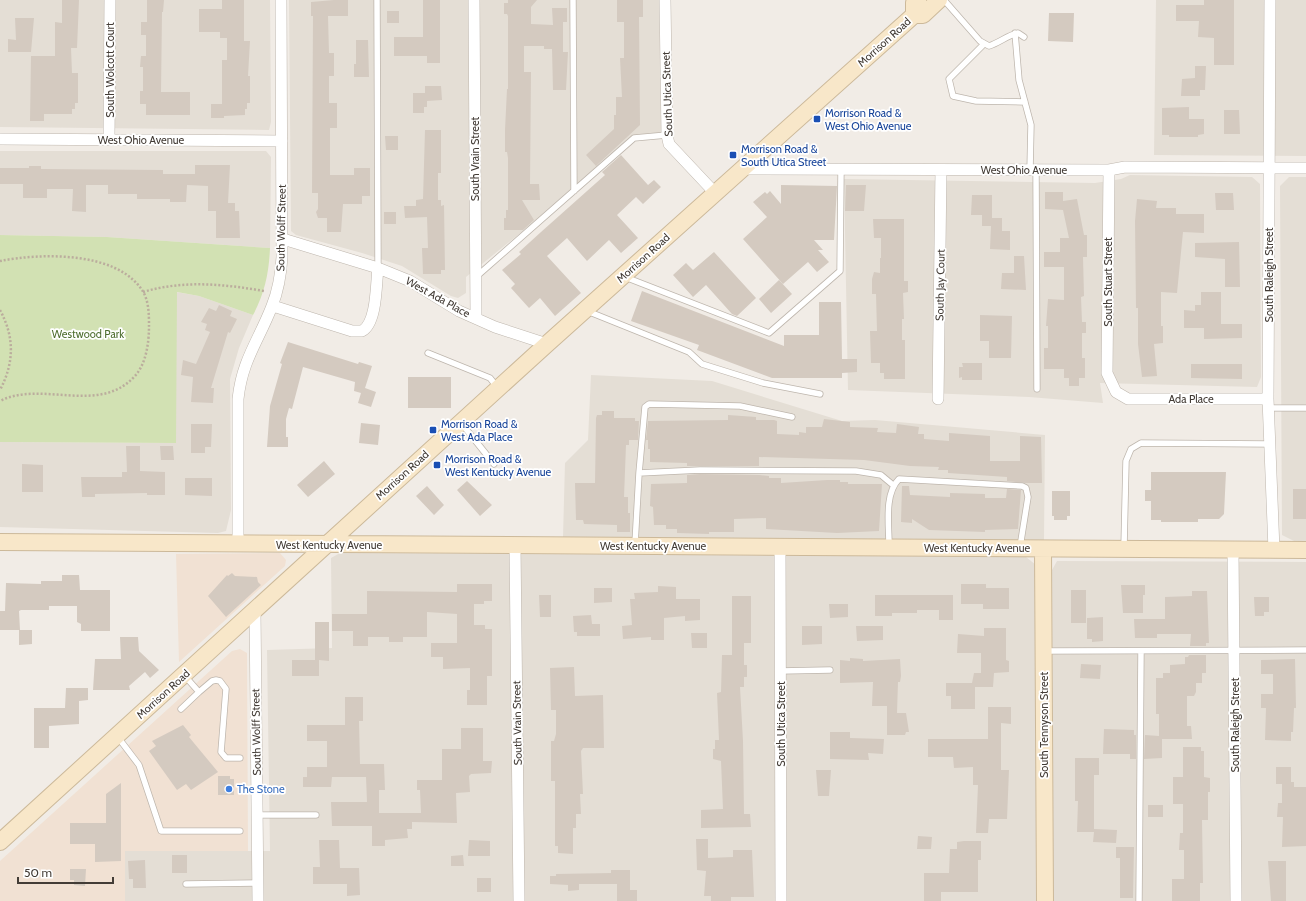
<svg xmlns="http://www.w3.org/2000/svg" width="1306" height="901" font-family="Cabin,sans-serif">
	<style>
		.residential { fill: #e4ded5 }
		.commercial { fill: #f1e1d3 }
		.green { fill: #d2e1b3 }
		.building { fill: #d4cac0 }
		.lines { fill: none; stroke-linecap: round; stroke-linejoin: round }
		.lane-casing { stroke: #beb6ad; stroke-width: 7 }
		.street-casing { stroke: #beb6ad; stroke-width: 12 }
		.secondary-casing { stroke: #ccb99a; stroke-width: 18 }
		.path { stroke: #bbad9d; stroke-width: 2.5; stroke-dasharray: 2 2; stroke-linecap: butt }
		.lane { stroke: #fff; stroke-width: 5.5 }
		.street { stroke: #fff; stroke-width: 11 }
		.secondary { stroke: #f8e7c9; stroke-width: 16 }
		.transit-dot { fill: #1a4fb4; stroke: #fff; stroke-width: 1.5 }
		.shop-dot { fill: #3f7fe0; stroke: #fff; stroke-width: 1.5 }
		.labels { text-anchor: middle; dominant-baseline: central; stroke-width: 3.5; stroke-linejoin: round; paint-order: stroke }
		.street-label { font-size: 11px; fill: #433c36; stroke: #fff }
		.transit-label { font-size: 11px; fill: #164399; stroke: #fff; text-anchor: start }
		.park-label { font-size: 11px; fill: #4f6e30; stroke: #fff }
		.shop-label { font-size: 11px; fill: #366cbe; stroke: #fff; text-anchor: start }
	</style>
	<rect width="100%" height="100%" fill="#f1ece6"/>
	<path class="residential" d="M0,0H270L271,122L269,130L0,127Z
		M289,0H659L661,137L636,139L466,277V293L458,298L451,296L402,266L362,253L296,235L291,231Z
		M1156,0H1306V156L1154,155Z
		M0,151H266L271,157L270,248L107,237L0,235Z
		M1130,175L1252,177L1260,184L1261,377L1257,387L1100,383L1103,403L1029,397L848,390L844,179L1095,183L1121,179Z
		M1289,177H1306V542H1296L1282,535L1280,186Z
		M176,292L199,296L253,315L239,348L230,379L231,510L226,531L218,533L0,527V442L176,443Z
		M591,375L712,381L842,421L875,420L1045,435L1044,540L563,537L565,463L588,440Z
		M340,553L1026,557L1036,565L1037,901H125V851H270L267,650L332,648L331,558Z
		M1057,561L1306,562V901H1053L1052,570Z"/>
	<path class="commercial" d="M280,553L286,560L285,566L179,662L176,554Z
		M240,649L247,653L248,851H125V901H0V861L232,651Z"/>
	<path class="green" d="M0,235L107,237L270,248C269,272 265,293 253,315L199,296L177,292L176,443L0,442Z"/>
	<path class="building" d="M62,0H79L77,48H71L72,73H78V103H75V109H72V114H44V121H30L31,56H55V22L62,23Z
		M147,0H164L163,12H162L161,92H190V115H146V104H140V91H143V67H140L141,56H146V35H141V22H147Z
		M222,0H244V41H250L248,76H250V103H247V109H245V115L224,116V118H211V104H222V60H227V38H220V32H199V9H222Z
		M334,0H348V16H328L329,53H334V76H329V103H337V128H330V175H354V168H370V196H362V204H343L341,232H327V218H318L316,212L318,209V193H312L313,16H311V2Z
		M423,0H440V63H427V56H394V37H423Z
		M508,0H537L531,7V24L553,25L552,8H567V22H563V52H568L566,90H553L552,49H544V46H524V72H531L530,184H539L540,200H522L534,220L523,230H504V218H506V210H508V158L507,152H505V130L507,89H508V16L507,14H504V3H508Z
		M617,0H643V17H639L640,125L596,166L586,155L614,129V115H616V97H622L620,58H624V22H617Z
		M1204,0H1234V65H1214V38L1198,37L1199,21H1176V5H1204Z
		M387,11H399V23H387Z
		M1049,13H1074L1073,42L1048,41Z
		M15,18H34L31,52H8V39L16,40Z
		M356,40H368L369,77H354V64H356Z
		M1195,66H1206L1205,90H1200V96H1181L1182,79L1195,78Z
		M425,86H441L442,100L427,101V107H424V113H413V93H425Z
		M1189,107V119H1204V134L1198,135V137H1169V135H1162V108Z
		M1224,110H1239L1240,134H1224Z
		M425,130H441V173H438V200H441V206L444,205L445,270H441V274H423L422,248H428L427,217L405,218L404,206H416V200L423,199Z
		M385,136H398V150H386Z
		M621,155L648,185L654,180L661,187L643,204L636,197L617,215L638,238L621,253L609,240L587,261L567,238L547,256L581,293L555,316L540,298L529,308L511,288L515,284L502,270L521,254L519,252L541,232L605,175L602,172Z
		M195,165H230L228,203H235V211H239L240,238H216V211H208V186L187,185L186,202H170V199H137V194H108V185H86V212L72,211L73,189H47V198H23V184H0V168H29V166H41V169L163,170V174H195Z
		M781,185L837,186L834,240H814L823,250H818L829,262L817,272L808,262L783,284L743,239L767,217L753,202L765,192L767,194L770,191L781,204Z
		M846,185H866L864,211H845Z
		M1045,192H1063V201L1077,199L1084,235H1087V257H1083L1084,296L1081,297L1082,322H1086V333H1082V358H1085V378H1079V386H1069V378H1064V369H1044V348H1048V326H1046L1048,299L1064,300V267H1044V252H1060V238H1069L1063,210L1045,209Z
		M1215,193H1233L1234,210H1216Z
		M972,195H992V218H1002V231H1010V250L990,249L991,226H982V215H971Z
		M1137,199L1157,201L1156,208H1176V214H1204V233L1183,232L1177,293L1161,292V326H1163V343L1154,344L1157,376L1142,377L1138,344V308H1136L1135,221Z
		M384,212H396V224H384Z
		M873,219H904V281H908V292L903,293L904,319H902V340H905V379H884V373H880V363H871L870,331H877L876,294H872V279L874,272L880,273V258H881V238H874Z
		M1239,242L1240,287H1225V259L1195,257V243Z
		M714,252L756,298L737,316L732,314L706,285L693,297L673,275L686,263L693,270Z
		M1014,256H1024L1026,290L1001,289L1002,273H1014Z
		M779,280L792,294L771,313L759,299Z
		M642,291L784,346V335H819V302H841L842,359H857V372L842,373V378H772L697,350L699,345L631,321Z
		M1201,292H1221V324H1242V338L1204,339V328H1184V310L1195,311V305H1201Z
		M219,305L232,311L230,316L237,319L230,333L228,332L211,388H214L213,403L191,402L193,377L181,375L183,360L196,364L210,332L205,330L207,324L201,322L209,308L216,311Z
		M980,315L1012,316L1011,358H989V341H980Z
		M288,342L358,364L359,362L372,366L365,388L376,392L371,407L358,403L361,393L354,391L355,382L303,367L292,409L289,408L286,419V437H288V447H267L270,406L282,364L280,363Z
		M962,363H982V380H962V377L959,378V367H963Z
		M1191,364H1242V379L1191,378Z
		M408,377H451V408H408Z
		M602,411H614V418H635V421H639L638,440H629V445H626L624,497H628V513H630V532H617V525L584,524L583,520H576L575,483H595L596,418L597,415H602Z
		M728,415L756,417V420H774L777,421V434L799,435V432L806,433V427H822L824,419L850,422V427L878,428L877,432L896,433L897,424L919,427L918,434H924V439L949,441V433L990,436V461H1020V436L1041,437L1042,483H1026L1007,481V477L948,473V470H938L939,467L910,466L864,460L759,457V466H687V463L650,462V449H648V440H646L648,421L728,420Z
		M361,423L380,425L378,445L359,443Z
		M191,424H212L211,447H205V453H191Z
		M126,446H140V471L165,472V495H147V493L95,494V497H82L81,477H122V472H127Z
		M160,446H173L174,460H161Z
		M324,461L335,474L308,497L297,485Z
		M22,464L43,465V492H22Z
		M1151,472H1226L1224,514L1219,519H1198V522H1161V520H1151V501H1145V490H1151Z
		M700,474L759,475L769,476V478H781V483L827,480H840V482H848V484H882L879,531L837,533L766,529V518L734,519V532H709V534L677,533V529H666V525H654L653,507L650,506L651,484L687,483V475Z
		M185,478H212V496L185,495Z
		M467,481L492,505L480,516L457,490Z
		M427,486L444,505L434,515L416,496Z
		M902,486H909L910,495L950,497V493L985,494V498H1006L1007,489L1021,490L1018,529L985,530V532L929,530L912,519V523L901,522Z
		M1293,489H1306V519H1293Z
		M1052,491H1070V516H1067V520H1054V516H1052Z
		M232,573L235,576L257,577L258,582L261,585L226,617L208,596L227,575L228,576Z
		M62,575H79L80,590H110V631H81V624L77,622V606H49V610H21L19,611L20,630H0V611H5L6,583L41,584V581H62Z
		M457,584H492V601H484V604H474V625H485V629H492V676H487V705H467V690H470V668L443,669V657H431V643H457V614L427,612V637H403V642H389V637H368V646H353V631H332V614H367V591L457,592Z
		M961,584H986V588H1009V609H983V604H961Z
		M1121,585H1145V595H1143V613H1123Z
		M658,586L676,587V599H700V620L685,621V616L664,618V640H651V637L623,639L622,626L632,625L630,599H635L634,593L658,592Z
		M594,588H612V602L594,603Z
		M1071,590H1086V623H1071Z
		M1192,591H1207L1209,643H1206V646H1190L1191,634H1157V638H1135L1134,619H1165V597L1192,596Z
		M539,595H551V617H540Z
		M875,595H953V620H939V610H917V613H892V616H875Z
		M732,596H751V643H744V665H747V677H744V687H740L743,741L744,814H750L751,827L701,828V810L723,809L721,761L713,759V749H715V740H719L717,693L721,692L722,655H732Z
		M1254,597H1269V612H1264V616H1255Z
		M829,604H848V617L830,618Z
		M591,615L592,624H600V636H577V632H574L573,616Z
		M1103,617V641L1092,642V639H1087V618Z
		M315,622H329V661L319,660V676H292V660H315Z
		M802,626H822V644L802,645Z
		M856,626H883V640L857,641Z
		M984,628H1006V660L1009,661V672L994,673L993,687H975V709H951V696H946V683H972L974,673H981V653H957L958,634L984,636Z
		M19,630H32V644L19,645Z
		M691,633H707V648H692Z
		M120,637H138L139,651L159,670L150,678L145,672L129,686L130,690H93L95,659H121Z
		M1189,655H1206V673H1202V683H1196V692L1194,696H1187V726H1191L1192,739H1162V758L1144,759L1145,735L1159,736V714H1156V678H1163V673H1170V665L1185,664V657H1188Z
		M850,658L863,659V661L900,659L901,676L900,682H898L897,713H906L909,732H906L905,735H887V706H872L873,682L840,683V660L850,661Z
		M1295,659L1296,708H1294L1293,732H1291V741L1265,740L1266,708H1261V694H1273V674H1261V660Z
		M1081,664L1101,665L1100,679L1080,678Z
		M574,667L575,696L603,695L604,748H583L581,751L583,794H580L581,814H576V828H573V854L558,853V846H555V781H551V741H554L556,734V710H551L550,668Z
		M66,688H88V700L79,701V724L49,726V748H34V708H65Z
		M345,697H363V721H359L360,764H384L385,790H379V813H421L420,790H417V780H442V749H461V728H483V761H492L491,773L471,774L469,776L470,792L456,793L457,823L412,822V829H407L408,838L385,840V846H372V826H332L331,802H367L366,777H332L331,787H303V777H307V767H327V741H307V725H345Z
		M988,707H1011V724L1001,723V770H1009L1007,819H989L988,833H976L978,785H973V767L954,768L953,757H928V739H988Z
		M183,725L191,735L189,737L218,772L191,790L186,784L177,790L149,751L156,746L152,741Z
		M1104,729L1134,730V735H1136V759H1130V754H1103Z
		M830,732H850V738L884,739L883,754L868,753L869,760L830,759Z
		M1183,747H1201V751H1204V777L1210,778V792H1208V820H1202L1203,883H1200V901H1172V879H1184V850H1179L1180,833H1183V804H1173V777H1183Z
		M1075,758H1099V775H1094V829L1117,830L1116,843L1093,842L1094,832H1077L1078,801H1075Z
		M1276,767H1291V782H1294V787H1306V846L1282,847L1283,817H1277L1278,803H1282V784H1276Z
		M816,770H831L829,796H818Z
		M218,776H230V779H234V795H218Z
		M121,783V861L95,862V844H70V823H106V794Z
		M1148,805H1163V817H1148Z
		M918,836L932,837L931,849H917Z
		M696,839H708V858L733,857V850H752L754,897H731V901H711V896H704L706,871L697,870Z
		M319,840H339L340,868H359L360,895L347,896V884H313V867H320Z
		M469,840L490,841V856H468Z
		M964,841H981V860H978V892H941V901H924V873H949L950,849H957V842Z
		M1116,847H1134L1133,898H1120V858H1116Z
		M172,855H187V873H172Z
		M463,855L464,866H451V856Z
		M145,860L146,888H133V879H129L128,861Z
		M1268,861H1286V901H1271Z
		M70,869H86L85,886L74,885V880H70Z
		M611,870H630V890H637V901H617V884H579V890L568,891V885L550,884V876H556V874L611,873Z
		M477,878H491V892H477Z"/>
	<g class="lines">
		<defs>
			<path id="lane" d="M377,0L378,268
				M573,0L574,191
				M944,0L980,41L989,46C999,43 1008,35 1018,33L1024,37
				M1015,33L1019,80L1031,125L1030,170
				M984,44L949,79L953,96L976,101L1025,102
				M1036,170L1037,389
				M477,276L634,138L667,135
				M625,277L769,333L840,271L841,170
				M587,311L689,352L702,364L763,383L820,394
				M428,353L490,378L498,388
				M1268,408H1306
				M462,424L494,464
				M639,473L645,407L649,404L740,406L792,417
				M635,544L639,473L700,470L856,471L881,475L893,485
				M889,545C889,525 884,494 899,479L1022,486L1026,488L1028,497L1020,547
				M1124,547L1126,461L1131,449L1141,443L1269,444
				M1044,651L1306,650
				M780,671L830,670
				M199,692L212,681L216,680L220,681L226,689L221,752L226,758H240
				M181,709L199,692L184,675
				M117,736L139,765L161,831H240
				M257,815H316
				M186,884L258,883
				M1139,901L1141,651"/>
			<path id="street" d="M474,0L476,318
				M665,0L667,135L669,144L715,193
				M1270,0L1268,399L1274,550
				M0,139L282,141
				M109,140L110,0
				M742,169L1109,170L1125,167L1306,168
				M1109,170L1107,373L1116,392L1128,399H1268
				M283,239L378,268L410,281L459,311L495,327L547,344
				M273,306L352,331H362C377,323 376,284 378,268
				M938,399L941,170
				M238,545V399C242,360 259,340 272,306C278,291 281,274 282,257L281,0
				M515,546L519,901
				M780,547L781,901
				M1233,550L1236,901
				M255,611L258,901"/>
			<path id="secondary" d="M914,15V3L918,0
				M0,542L1306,550
				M1043,549L1045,901
				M0,842L547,344L914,15H923L939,0"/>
		</defs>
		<use href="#lane" class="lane-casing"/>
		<use href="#street" class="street-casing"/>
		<use href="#secondary" class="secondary-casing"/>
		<path class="path" d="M0,261C41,253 116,251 142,290C149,300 149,315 149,326C149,343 146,365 134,377C98,415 42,380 0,401
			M143,292C183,280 223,284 264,291
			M0,310C15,338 14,363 0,390"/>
		<use href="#lane" class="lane"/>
		<use href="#street" class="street"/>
		<use href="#secondary" class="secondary"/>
	</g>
	<g class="transit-dot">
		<rect x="813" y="115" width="8" height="8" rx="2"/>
		<rect x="729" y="151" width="8" height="8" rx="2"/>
		<rect x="429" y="426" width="8" height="8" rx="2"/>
		<rect x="433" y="461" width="8" height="8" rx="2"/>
	</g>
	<circle class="shop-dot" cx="229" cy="789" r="4"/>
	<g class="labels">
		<g class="street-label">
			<text transform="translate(884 42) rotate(-42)">Morrison Road</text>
			<text transform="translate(110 70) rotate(-90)">South Wolcott Court</text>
			<text transform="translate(667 94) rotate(-92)">South Utica Street</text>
			<text x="141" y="140">West Ohio Avenue</text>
			<text transform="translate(475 159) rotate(-90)">South Vrain Street</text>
			<text x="1024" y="170">West Ohio Avenue</text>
			<text transform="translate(281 228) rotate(-89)">South Wolff Street</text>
			<text transform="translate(643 258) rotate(-42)">Morrison Road</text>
			<text transform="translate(1269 275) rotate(-90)">South Raleigh Street</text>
			<text transform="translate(1108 282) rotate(-90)">South Stuart Street</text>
			<text transform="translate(940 285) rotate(-89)">South Jay Court</text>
			<text transform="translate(438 297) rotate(29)">West Ada Place</text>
			<text x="1191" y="399">Ada Place</text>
			<text transform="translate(402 475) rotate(-42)">Morrison Road</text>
			<text x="329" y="545">West Kentucky Avenue</text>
			<text x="653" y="546">West Kentucky Avenue</text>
			<text x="977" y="548">West Kentucky Avenue</text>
			<text transform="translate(163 694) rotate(-42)">Morrison Road</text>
			<text transform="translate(517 723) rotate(-91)">South Vrain Street</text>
			<text transform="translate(781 724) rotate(-90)">South Utica Street</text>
			<text transform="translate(1044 725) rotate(-90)">South Tennyson Street</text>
			<text transform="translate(1235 725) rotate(-90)">South Raleigh Street</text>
			<text transform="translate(256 732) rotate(-91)">South Wolff Street</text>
		</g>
		<g class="transit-label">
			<text x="825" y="113">Morrison Road &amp;<tspan x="825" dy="13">West Ohio Avenue</tspan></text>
			<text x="741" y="149">Morrison Road &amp;<tspan x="741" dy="13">South Utica Street</tspan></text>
			<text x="441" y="424">Morrison Road &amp;<tspan x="441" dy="13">West Ada Place</tspan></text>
			<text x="445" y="459">Morrison Road &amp;<tspan x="445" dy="13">West Kentucky Avenue</tspan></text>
		</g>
		<g class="park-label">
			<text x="88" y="334">Westwood Park</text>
		</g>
		<g class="shop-label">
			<text x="237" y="789">The Stone</text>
		</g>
	</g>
	<path d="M18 877v6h95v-6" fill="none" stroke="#433c36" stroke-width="2"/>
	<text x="24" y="877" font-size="12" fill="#433c36" stroke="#ffffff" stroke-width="3" paint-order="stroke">50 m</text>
</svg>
